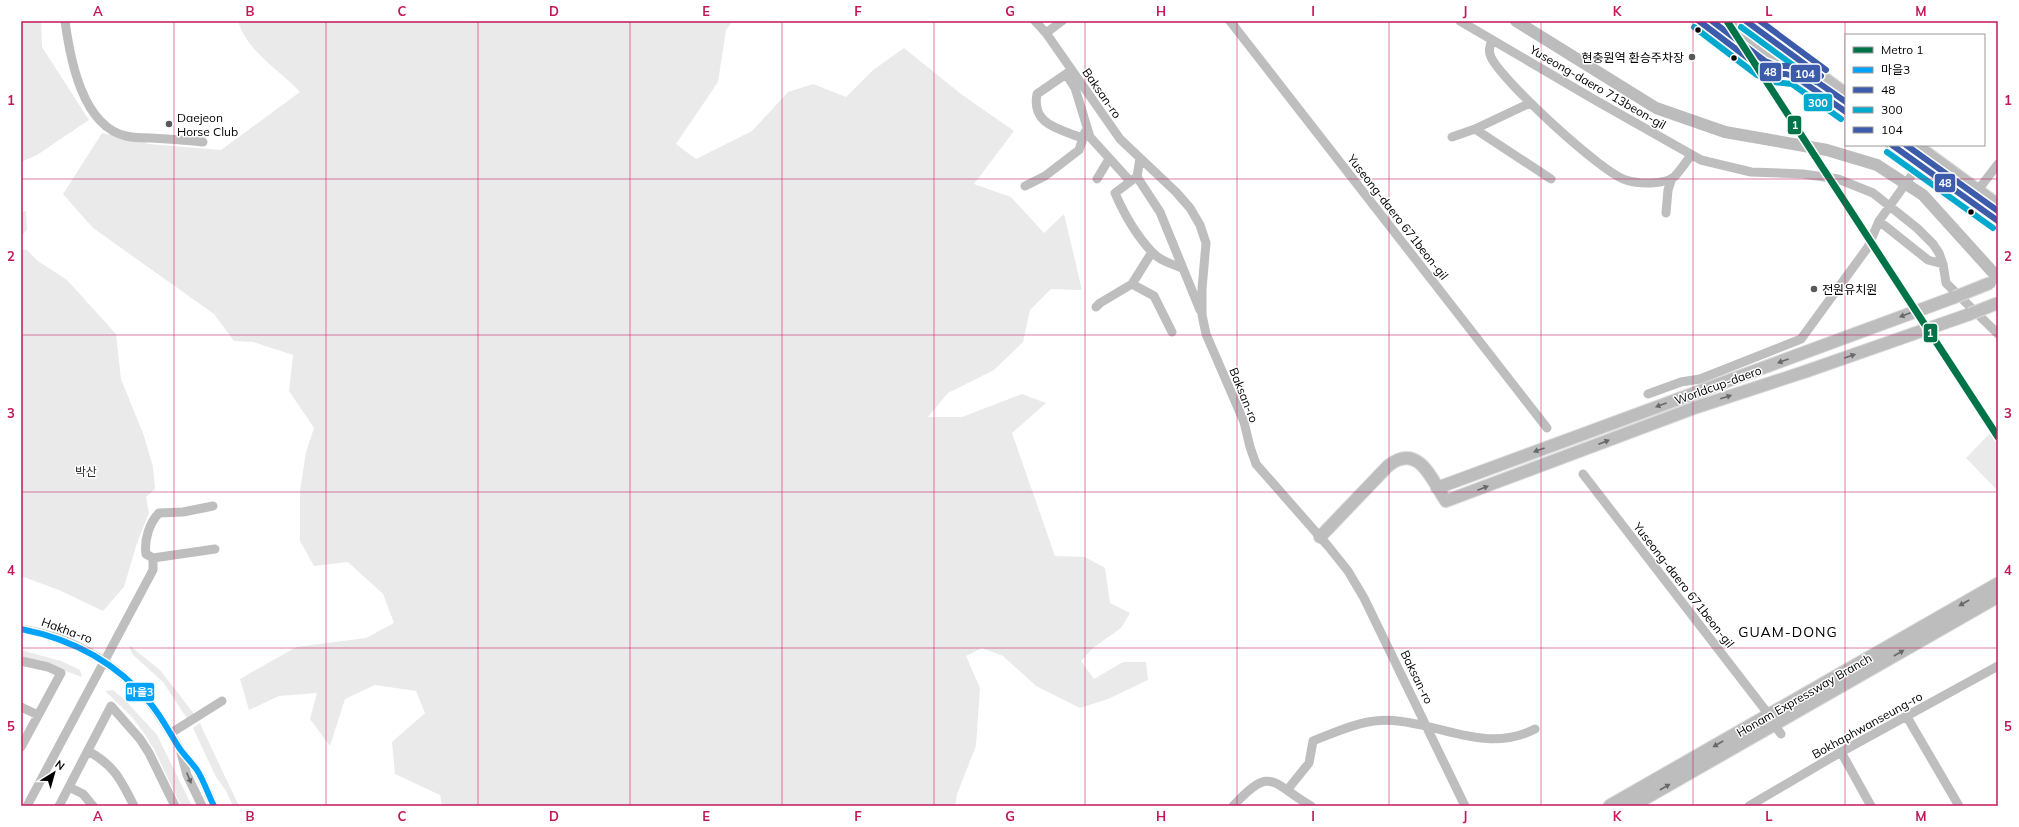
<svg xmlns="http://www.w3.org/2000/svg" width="2019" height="827" font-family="Mulish,'Noto Sans KR',sans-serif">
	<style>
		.green { fill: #eaeaea }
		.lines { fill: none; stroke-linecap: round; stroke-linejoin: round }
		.river { stroke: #bcbcbc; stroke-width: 12 }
		.major-casing { stroke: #dbdbdb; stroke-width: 14 }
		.highway-casing { stroke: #dbdbdb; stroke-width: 15 }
		.minor { stroke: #bebebe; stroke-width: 9 }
		.major { stroke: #bdbdbd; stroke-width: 12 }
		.highway { stroke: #bdbdbd; stroke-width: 13 }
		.major-bridge-casing { stroke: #dbdbdb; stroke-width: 14; stroke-linecap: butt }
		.major-bridge { stroke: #bdbdbd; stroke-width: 12 }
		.bus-1-casing { stroke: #fff; stroke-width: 9 }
		.bus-2-casing { stroke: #fff; stroke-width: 9 }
		.bus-3-casing { stroke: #fff; stroke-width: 9 }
		.bus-4-casing { stroke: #fff; stroke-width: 9 }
		.bus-1 { stroke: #00a3fb; stroke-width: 6 }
		.bus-2 { stroke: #3d5bab; stroke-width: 6 }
		.bus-3 { stroke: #00a9ce; stroke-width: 6 }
		.bus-4 { stroke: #3d5bab; stroke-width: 6 }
		.metro-1-casing { stroke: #fff; stroke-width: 10 }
		.metro-1 { stroke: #007448; stroke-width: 7 }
		.oneway { fill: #686868 }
		.grid { fill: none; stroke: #c2185b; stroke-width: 1; stroke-opacity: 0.55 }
		.bus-dot { fill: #000; stroke: #fff; stroke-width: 1.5 }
		.poi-dot { fill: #595959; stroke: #fff; stroke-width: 1.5 }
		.labels { text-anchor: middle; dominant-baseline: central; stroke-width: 3; stroke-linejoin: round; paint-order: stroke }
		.poi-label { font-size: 12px; fill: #000; stroke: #fff; text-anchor: start }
		.street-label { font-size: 12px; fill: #000; stroke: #fff }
		.park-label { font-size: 12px; fill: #303030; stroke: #fff }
		.quarter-label { font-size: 14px; letter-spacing: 1px; fill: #000; stroke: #fff }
		.line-badge { stroke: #fff; stroke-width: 1.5 }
		.badge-label { font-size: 11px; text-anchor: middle; font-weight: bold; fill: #fff }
		.neatline { fill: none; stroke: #c2185b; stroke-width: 1.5 }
		.grid-label { font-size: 13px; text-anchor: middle; font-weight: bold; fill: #c2185b }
	</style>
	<rect width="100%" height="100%" fill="#fff"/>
	<path class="green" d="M21,21H41L42,47L89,120L37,155L21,162Z
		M238,21H733L726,30L718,82L676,144L696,159L752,131L788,92L813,84L846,97L873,70L904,48L961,94L1014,131L974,184L1011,197L1044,233L1064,214L1082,290L1051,289L1030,310L1023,342L994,370L948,393L928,417H962L1022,394L1046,403L1012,433L1055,556L1085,557L1105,568L1110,603L1130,613L1121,628L1093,648L1081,661L1094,679L1123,662H1146L1148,680L1108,699L1080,708L1036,686L1003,656L982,648L966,656L980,688L976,746L957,794L955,806H442L440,795L395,774L392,742L425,713L416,691L375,685L345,699L330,746L310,719L317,693L279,696L249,710L240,679L296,647L366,638L394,623L383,594L348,562L314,566L300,541V491L306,452L314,428L289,391L293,355L253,342L234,341L214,314L93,228L63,194L102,133L149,144L221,150L300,92C279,69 248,53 238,21Z
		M26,211L27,230L21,236V212Z
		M21,249L27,250L38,261L67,280L116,334L121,379L144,436L153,467L155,489L146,497L149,513L137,543L124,587L103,611L59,590L21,576Z
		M1998,425V491L1966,458Z
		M129,645L160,670L195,715L188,720L163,682L132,654Z
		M21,650L61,661L80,670L82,677L49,665L21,658Z
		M113,690L125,700L157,735L192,806H181L154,749L144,733L132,717L105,691Z
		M200,723L202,728L239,806H233L226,791L216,777L193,728Z"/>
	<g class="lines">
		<path class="river" d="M1516,21L1656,108L1725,132L1827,150L1877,165L1923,195L1998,278"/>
		<defs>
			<path id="major" d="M1723,21L1846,112
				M1746,21L1846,94
				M1892,145L1998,221
				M1916,145L1998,205
				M1437,488L1955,297
				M1320,537L1388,466C1419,441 1432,481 1446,501L1697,407L1807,371L1970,314"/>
			<path id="highway" d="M1610,806L1998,584
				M1631,806L1998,596"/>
		</defs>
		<use href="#major" class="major-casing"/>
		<use href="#highway" class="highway-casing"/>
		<path class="minor" d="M65,21C70,58 82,126 126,136C134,138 143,138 151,138C168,139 185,140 203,142
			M1035,21L1046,33L1120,139L1176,192L1190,208L1200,225L1206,243L1202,289V315L1206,334L1244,422L1250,447L1256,464L1328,546L1348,571L1364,598L1465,806
			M1230,21L1547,428
			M1460,21L1595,100L1701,160L1751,172L1803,174L1838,179L1873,193L1917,228L1933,244L1939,253L1943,264L1946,283L1998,334
			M1046,33L1062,21
			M1492,40C1490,46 1488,51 1491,57C1501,80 1603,174 1626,180C1638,184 1664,185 1674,177C1680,171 1686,162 1691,155
			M1071,70L1066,74L1075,88L1090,137L1130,181
			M1066,74L1037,94C1031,125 1060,129 1082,138
			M1475,129L1551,179
			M1452,137L1475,129L1530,103
			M1140,158L1137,177L1160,212L1200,310
			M1135,178L1115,193C1124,214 1136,235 1152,252C1159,260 1171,264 1182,268
			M1097,179L1109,159
			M1025,186L1045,176L1079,150L1085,132
			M1978,190L1998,164
			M1666,213L1668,190L1672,178
			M1879,221L1928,260L1943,264
			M1132,284L1154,296L1172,332
			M1096,307L1100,303L1132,284L1152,252
			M1648,394L1681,382L1700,379L1801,339L1868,247L1879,221L1919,165
			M1583,474L1766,711
			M213,506L183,512L159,513C149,523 144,541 146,554L153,558L215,549
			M21,629C73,637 116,663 150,703C161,717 170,733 180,749C185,756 192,763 197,770C204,781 208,794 214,806
			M21,661L48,667L61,673L21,747
			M21,707L38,715
			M1907,717L1959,806
			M1778,730L1781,734
			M171,733L222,701
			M88,751C114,765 121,780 134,806
			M1841,752L1871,806
			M181,753L187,775L202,806
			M69,787L83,794L93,806
			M1288,789L1309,763L1313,741C1341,730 1367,717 1398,721C1446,726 1488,753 1535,729
			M27,806L153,570V558
			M59,806L111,706L140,739L149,753L175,806
			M1233,806C1272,764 1271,783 1311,806
			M1749,806L1841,752L1998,666"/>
		<use href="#major" class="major"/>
		<use href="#highway" class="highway"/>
		<defs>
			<path id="major-bridge" d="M1955,297L1990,283
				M1970,314L1998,303"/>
		</defs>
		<use href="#major-bridge" class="major-bridge-casing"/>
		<use href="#major-bridge" class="major-bridge"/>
		<defs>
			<path id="bus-1" d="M21,629C72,639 117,663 150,703C162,717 170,734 180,749C185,756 192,763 197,770C204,781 208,794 214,806"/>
			<path id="bus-2" d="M1699,21L1761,68L1775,74H1786L1796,77L1846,112
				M1746,21L1821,76
				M1892,145L1998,221"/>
			<path id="bus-3" d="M1694,27L1757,75L1773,82L1792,84L1841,119
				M1741,27L1816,82
				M1887,152L1993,228"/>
			<path id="bus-4" d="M1712,21L1765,61L1777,66H1788L1800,70L1846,102
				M1760,21L1826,70
				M1906,145L1998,211"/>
		</defs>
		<use href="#bus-1" class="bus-1-casing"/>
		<use href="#bus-2" class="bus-2-casing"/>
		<use href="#bus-3" class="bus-3-casing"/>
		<use href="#bus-4" class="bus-4-casing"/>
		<use href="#bus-1" class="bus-1"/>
		<use href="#bus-2" class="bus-2"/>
		<use href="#bus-3" class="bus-3"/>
		<use href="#bus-4" class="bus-4"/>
		<defs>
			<path id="metro-1" d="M1727,21L1998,437"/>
		</defs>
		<use href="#metro-1" class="metro-1-casing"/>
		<use href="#metro-1" class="metro-1"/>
	</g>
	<defs><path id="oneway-solid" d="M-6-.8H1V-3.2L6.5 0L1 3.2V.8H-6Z"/></defs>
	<g class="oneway">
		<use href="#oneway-solid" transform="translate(1905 315) rotate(159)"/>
		<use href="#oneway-solid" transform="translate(1850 356) rotate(-19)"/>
		<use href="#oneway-solid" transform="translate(1783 361) rotate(160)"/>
		<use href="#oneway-solid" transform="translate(1726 397) rotate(-18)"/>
		<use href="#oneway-solid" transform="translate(1661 405) rotate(160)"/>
		<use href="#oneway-solid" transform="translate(1604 442) rotate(-21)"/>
		<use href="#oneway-solid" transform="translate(1539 450) rotate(160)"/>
		<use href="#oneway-solid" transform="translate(1483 488) rotate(-21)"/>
		<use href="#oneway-solid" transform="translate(1964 603) rotate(150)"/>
		<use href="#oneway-solid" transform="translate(1899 653) rotate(-30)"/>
		<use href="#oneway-solid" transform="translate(1718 744) rotate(150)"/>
		<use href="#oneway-solid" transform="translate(189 778) rotate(67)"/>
		<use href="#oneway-solid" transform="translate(1665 787) rotate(-30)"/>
	</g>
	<path class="grid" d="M174,21V806M326,21V806M478,21V806M630,21V806M782,21V806M934,21V806M1085,21V806M1237,21V806M1389,21V806M1541,21V806M1693,21V806M1845,21V806M21,179H1998M21,335H1998M21,492H1998M21,648H1998"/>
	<g class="bus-dot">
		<circle cx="1698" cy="30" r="3.5"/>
		<circle cx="1734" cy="58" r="3.5"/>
		<circle cx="1971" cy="212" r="3.5"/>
	</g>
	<g class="poi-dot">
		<circle cx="1692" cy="57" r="4"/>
		<circle cx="169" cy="124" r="4"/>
		<circle cx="1814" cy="289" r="4"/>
	</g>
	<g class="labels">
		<g class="poi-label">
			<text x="1684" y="57" text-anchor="end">현충원역 환승주차장</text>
			<text x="177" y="117">Daejeon<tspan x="177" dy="14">Horse Club</tspan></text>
			<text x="1822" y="289">전원유치원</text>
		</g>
		<g class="street-label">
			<text transform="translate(1598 87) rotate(30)">Yuseong-daero 713beon-gil</text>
			<text transform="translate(1102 93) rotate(55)">Baksan-ro</text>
			<text transform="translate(1398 217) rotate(52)">Yuseong-daero 671beon-gil</text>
			<text transform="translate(1718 385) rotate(-20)">Worldcup-daero</text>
			<text transform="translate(1244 395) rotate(68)">Baksan-ro</text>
			<text transform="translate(1684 585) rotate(52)">Yuseong-daero 671beon-gil</text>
			<text transform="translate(67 630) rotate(20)">Hakha-ro</text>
			<text transform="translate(1417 677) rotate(64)">Baksan-ro</text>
			<text transform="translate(1804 695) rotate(-30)">Honam Expressway Branch</text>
			<text transform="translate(1867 725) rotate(-29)">Bokhaphwanseung-ro</text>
		</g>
		<g class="park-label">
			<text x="86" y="471">박산</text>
		</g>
		<g class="quarter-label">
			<text x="1788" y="632">GUAM-DONG</text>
		</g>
	</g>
	<g class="line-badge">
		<rect x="1759" y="62" width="23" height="20" rx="4" fill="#3d5bab"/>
		<rect x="1790" y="64" width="31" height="19" rx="4" fill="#3d5bab"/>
		<rect x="1803" y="93" width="30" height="19" rx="4" fill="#00a9ce"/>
		<rect x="1787" y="115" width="15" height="20" rx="4" fill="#007448"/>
		<rect x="1934" y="173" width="22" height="20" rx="4" fill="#3d5bab"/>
		<rect x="1923" y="323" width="15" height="20" rx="4" fill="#007448"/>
		<rect x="125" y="682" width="30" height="20" rx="4" fill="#00a3fb"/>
	</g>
	<g class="badge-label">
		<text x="1770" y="76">48</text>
		<text x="1805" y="78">104</text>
		<text x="1818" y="107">300</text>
		<text x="1795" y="129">1</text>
		<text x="1945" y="187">48</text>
		<text x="1930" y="337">1</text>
		<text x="140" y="696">마을3</text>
	</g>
	<rect width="2019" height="827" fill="none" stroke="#ffffff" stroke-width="44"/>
	<rect x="1845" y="34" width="140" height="112" fill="#ffffff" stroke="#999999"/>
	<rect x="1853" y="47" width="20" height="6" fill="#007448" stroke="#999999"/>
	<text x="1881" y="54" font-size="12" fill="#000000">Metro 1</text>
	<rect x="1853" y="67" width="20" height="6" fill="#00a3fb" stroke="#999999"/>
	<text x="1881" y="74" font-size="12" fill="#000000">마을3</text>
	<rect x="1853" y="87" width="20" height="6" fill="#3d5bab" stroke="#999999"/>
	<text x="1881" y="94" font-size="12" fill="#000000">48</text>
	<rect x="1853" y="107" width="20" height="6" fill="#00a9ce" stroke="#999999"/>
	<text x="1881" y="114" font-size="12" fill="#000000">300</text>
	<rect x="1853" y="127" width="20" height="6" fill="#3d5bab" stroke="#999999"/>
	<text x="1881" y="134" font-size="12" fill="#000000">104</text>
	<g transform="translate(54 773) rotate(37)" stroke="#ffffff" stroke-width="3" paint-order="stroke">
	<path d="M0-3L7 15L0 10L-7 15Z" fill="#000000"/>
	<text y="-6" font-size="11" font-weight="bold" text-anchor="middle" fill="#000000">N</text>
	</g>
	<rect x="22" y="22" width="1975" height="783" class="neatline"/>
	<g class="grid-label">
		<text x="98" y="16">A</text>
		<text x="250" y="16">B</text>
		<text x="402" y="16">C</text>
		<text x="554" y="16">D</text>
		<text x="706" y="16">E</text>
		<text x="858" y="16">F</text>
		<text x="1010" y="16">G</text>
		<text x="1161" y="16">H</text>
		<text x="1313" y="16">I</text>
		<text x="1465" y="16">J</text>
		<text x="1617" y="16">K</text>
		<text x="1769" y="16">L</text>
		<text x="1921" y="16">M</text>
		<text x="11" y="105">1</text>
		<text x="2008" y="105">1</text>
		<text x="11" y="261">2</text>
		<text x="2008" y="261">2</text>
		<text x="11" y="418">3</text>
		<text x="2008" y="418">3</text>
		<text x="11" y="575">4</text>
		<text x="2008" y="575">4</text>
		<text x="11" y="731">5</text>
		<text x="2008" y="731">5</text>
		<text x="98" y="821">A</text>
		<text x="250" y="821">B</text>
		<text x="402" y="821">C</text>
		<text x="554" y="821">D</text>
		<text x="706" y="821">E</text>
		<text x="858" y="821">F</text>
		<text x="1010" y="821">G</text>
		<text x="1161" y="821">H</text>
		<text x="1313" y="821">I</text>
		<text x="1465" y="821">J</text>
		<text x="1617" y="821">K</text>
		<text x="1769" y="821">L</text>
		<text x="1921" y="821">M</text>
	</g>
</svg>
